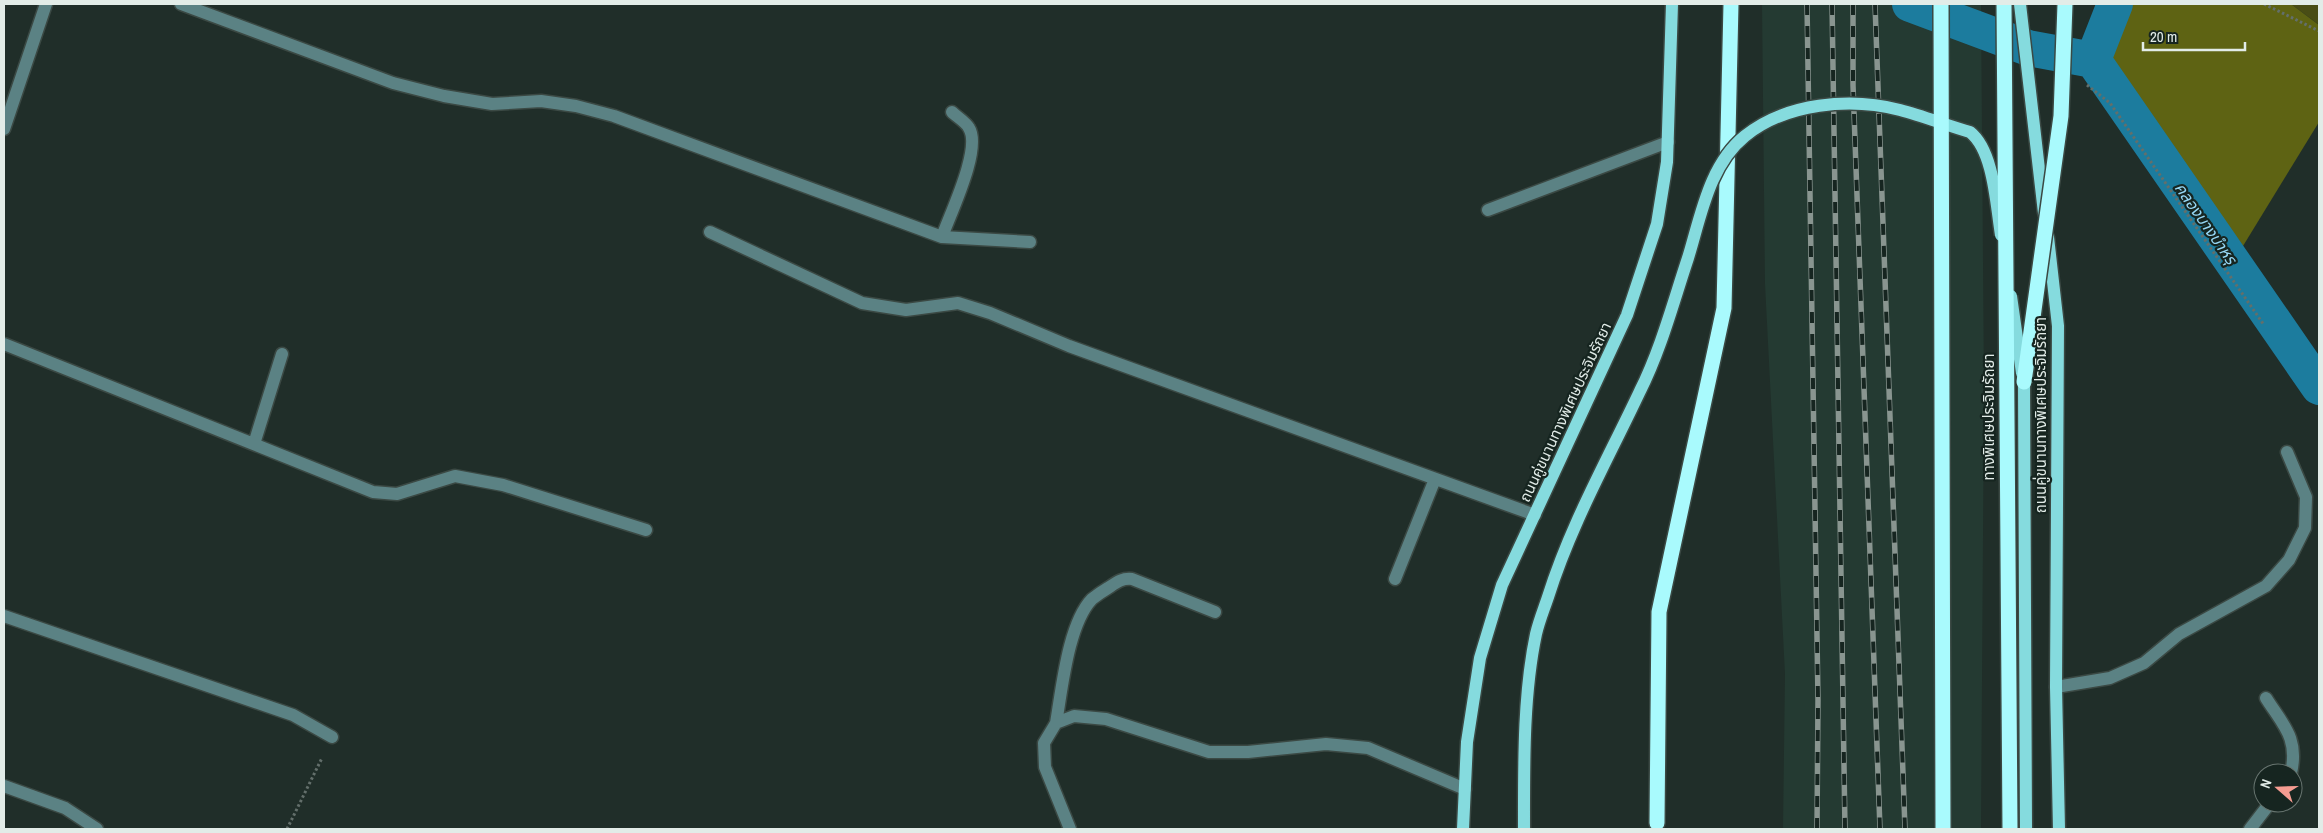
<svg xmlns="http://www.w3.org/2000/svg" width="2323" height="833" font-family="'Archivo Narrow','Noto Sans Thai',sans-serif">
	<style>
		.built { fill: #243a32 }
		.green { fill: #494d15 }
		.forest { fill: #5e6313 }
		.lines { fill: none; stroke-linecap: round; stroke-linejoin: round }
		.canal { stroke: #1c7c9e; stroke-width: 36 }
		.minor-casing { stroke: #3b4944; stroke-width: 15 }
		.major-casing { stroke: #3b4944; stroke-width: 15 }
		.highway-casing { stroke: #3b4944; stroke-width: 18 }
		.path { stroke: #636f6b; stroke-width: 3; stroke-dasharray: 2.5 2.5; stroke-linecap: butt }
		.minor { stroke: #5b8284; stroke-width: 12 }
		.major { stroke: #85dbde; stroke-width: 12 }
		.highway { stroke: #a9fafd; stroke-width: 15 }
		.rail-casing { stroke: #899590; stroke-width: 5.5 }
		.rail { stroke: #162520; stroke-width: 4; stroke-dasharray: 11; stroke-linecap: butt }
		.major-bridge-casing { stroke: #3b4944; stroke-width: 15; stroke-linecap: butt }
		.highway-bridge-casing { stroke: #3b4944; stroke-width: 18; stroke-linecap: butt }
		.major-bridge { stroke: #85dbde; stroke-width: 12 }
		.highway-bridge { stroke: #a9fafd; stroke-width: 15 }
		.labels { text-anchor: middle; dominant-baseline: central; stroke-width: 4.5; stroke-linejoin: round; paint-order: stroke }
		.street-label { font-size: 15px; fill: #e2ece8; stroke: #162520 }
		.water-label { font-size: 16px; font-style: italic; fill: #96d7f4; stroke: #162520 }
	</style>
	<rect width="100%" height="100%" fill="#202e29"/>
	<path class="built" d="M1762,4H1981L1984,391L1981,829H1783L1785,674L1765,284Z"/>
	<path class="green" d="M2291,4H2319V25L2318,24Z"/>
	<path class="forest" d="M2128,4H2291L2319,25V122L2243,246L2107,58Z"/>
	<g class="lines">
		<path class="canal" d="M1910,4L2028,48L2093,60
			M2093,60L2319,387
			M2093,60L2115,4"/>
		<defs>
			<path id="minor" d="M181,4L393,83L444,96L492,104L541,101L576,106L614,116L942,237L1030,242
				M4,129L46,4
				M1488,210L1668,142
				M710,232L862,303L906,310L958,303L990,313L1069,346L1535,515
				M942,237C950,214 982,149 969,128C966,122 957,117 952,112
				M4,344L373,492L397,494L455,476L503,485L646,530
				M254,444L282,354
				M1395,579L1435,479
				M4,616L293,715L332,737
				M2056,687L2110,678L2144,663L2179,634L2266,586L2289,560L2305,528L2306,497L2287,452
				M2266,698C2283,725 2299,738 2291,773
				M1056,723C1062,689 1068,624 1092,599C1097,595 1103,591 1108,588C1117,582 1122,578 1132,579L1215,612
				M4,786L65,808L97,829
				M1070,829L1045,767L1044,743L1056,723L1074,716L1106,719L1209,752H1248L1326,744L1368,748L1465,789
				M2250,829L2270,803"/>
			<path id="major" d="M2020,4L2044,213
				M2048,237L2058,326L2056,687L2059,829
				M2024,382L2026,829
				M1463,829L1467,742L1480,658L1502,585L1627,315L1657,224L1667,162L1672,4"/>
			<path id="highway" d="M1657,823L1659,612L1724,308L1731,4"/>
		</defs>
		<use href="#minor" class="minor-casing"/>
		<use href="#major" class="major-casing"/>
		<use href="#highway" class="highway-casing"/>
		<path class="path" d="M2264,4L2319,31
			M2087,85L2110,103L2264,325
			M287,829L322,758"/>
		<use href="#minor" class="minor"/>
		<use href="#major" class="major"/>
		<use href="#highway" class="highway"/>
		<defs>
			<path id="rail" d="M1807,4L1818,700L1817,829
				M1832,4L1845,829
				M1853,4V85L1880,829
				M1875,4L1905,829"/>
		</defs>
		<use href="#rail" class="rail-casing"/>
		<use href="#rail" class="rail"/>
		<defs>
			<path id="major-bridge" d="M2011,296L2022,373
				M1524,829C1524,767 1523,695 1536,634C1539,621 1544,609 1548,597C1571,524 1608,459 1640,391C1661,349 1673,303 1688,258C1701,216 1709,165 1745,136C1786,103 1850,97 1900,110C1923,116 1946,125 1970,132C1994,151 1996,205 2001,235"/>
			<path id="highway-bridge" d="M1941,4L1943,829
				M2004,4L2010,829
				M2024,382L2061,116L2065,4"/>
		</defs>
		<use href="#major-bridge" class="major-bridge-casing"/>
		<use href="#highway-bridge" class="highway-bridge-casing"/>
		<use href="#major-bridge" class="major-bridge"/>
		<use href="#highway-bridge" class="highway-bridge"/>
	</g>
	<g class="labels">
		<g class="street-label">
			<text transform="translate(1565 412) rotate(-65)">ถนนคู่ขนานทางพิเศษประจิมรัถยา</text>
			<text transform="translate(2040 415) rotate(-90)">ถนนคู่ขนานทางพิเศษประจิมรัถยา</text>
			<text transform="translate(1988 417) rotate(-90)">ทางพิเศษประจิมรัถยา</text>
		</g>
		<g class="water-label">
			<text transform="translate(2206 223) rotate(55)">คลองบางบำหรุ</text>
		</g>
	</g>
	<rect width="2323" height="833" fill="none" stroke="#e2ece8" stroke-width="10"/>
	<g transform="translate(2278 788) rotate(290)"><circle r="24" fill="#162520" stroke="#687570"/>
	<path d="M0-4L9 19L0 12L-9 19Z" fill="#f59c91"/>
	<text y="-8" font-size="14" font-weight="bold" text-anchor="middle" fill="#e2ece8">N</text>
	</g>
	<path d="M2143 42v8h102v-8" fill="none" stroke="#e2ece8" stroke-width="2.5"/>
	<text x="2150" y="42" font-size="15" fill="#e2ece8" stroke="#162520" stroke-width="4" paint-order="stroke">20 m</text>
</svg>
